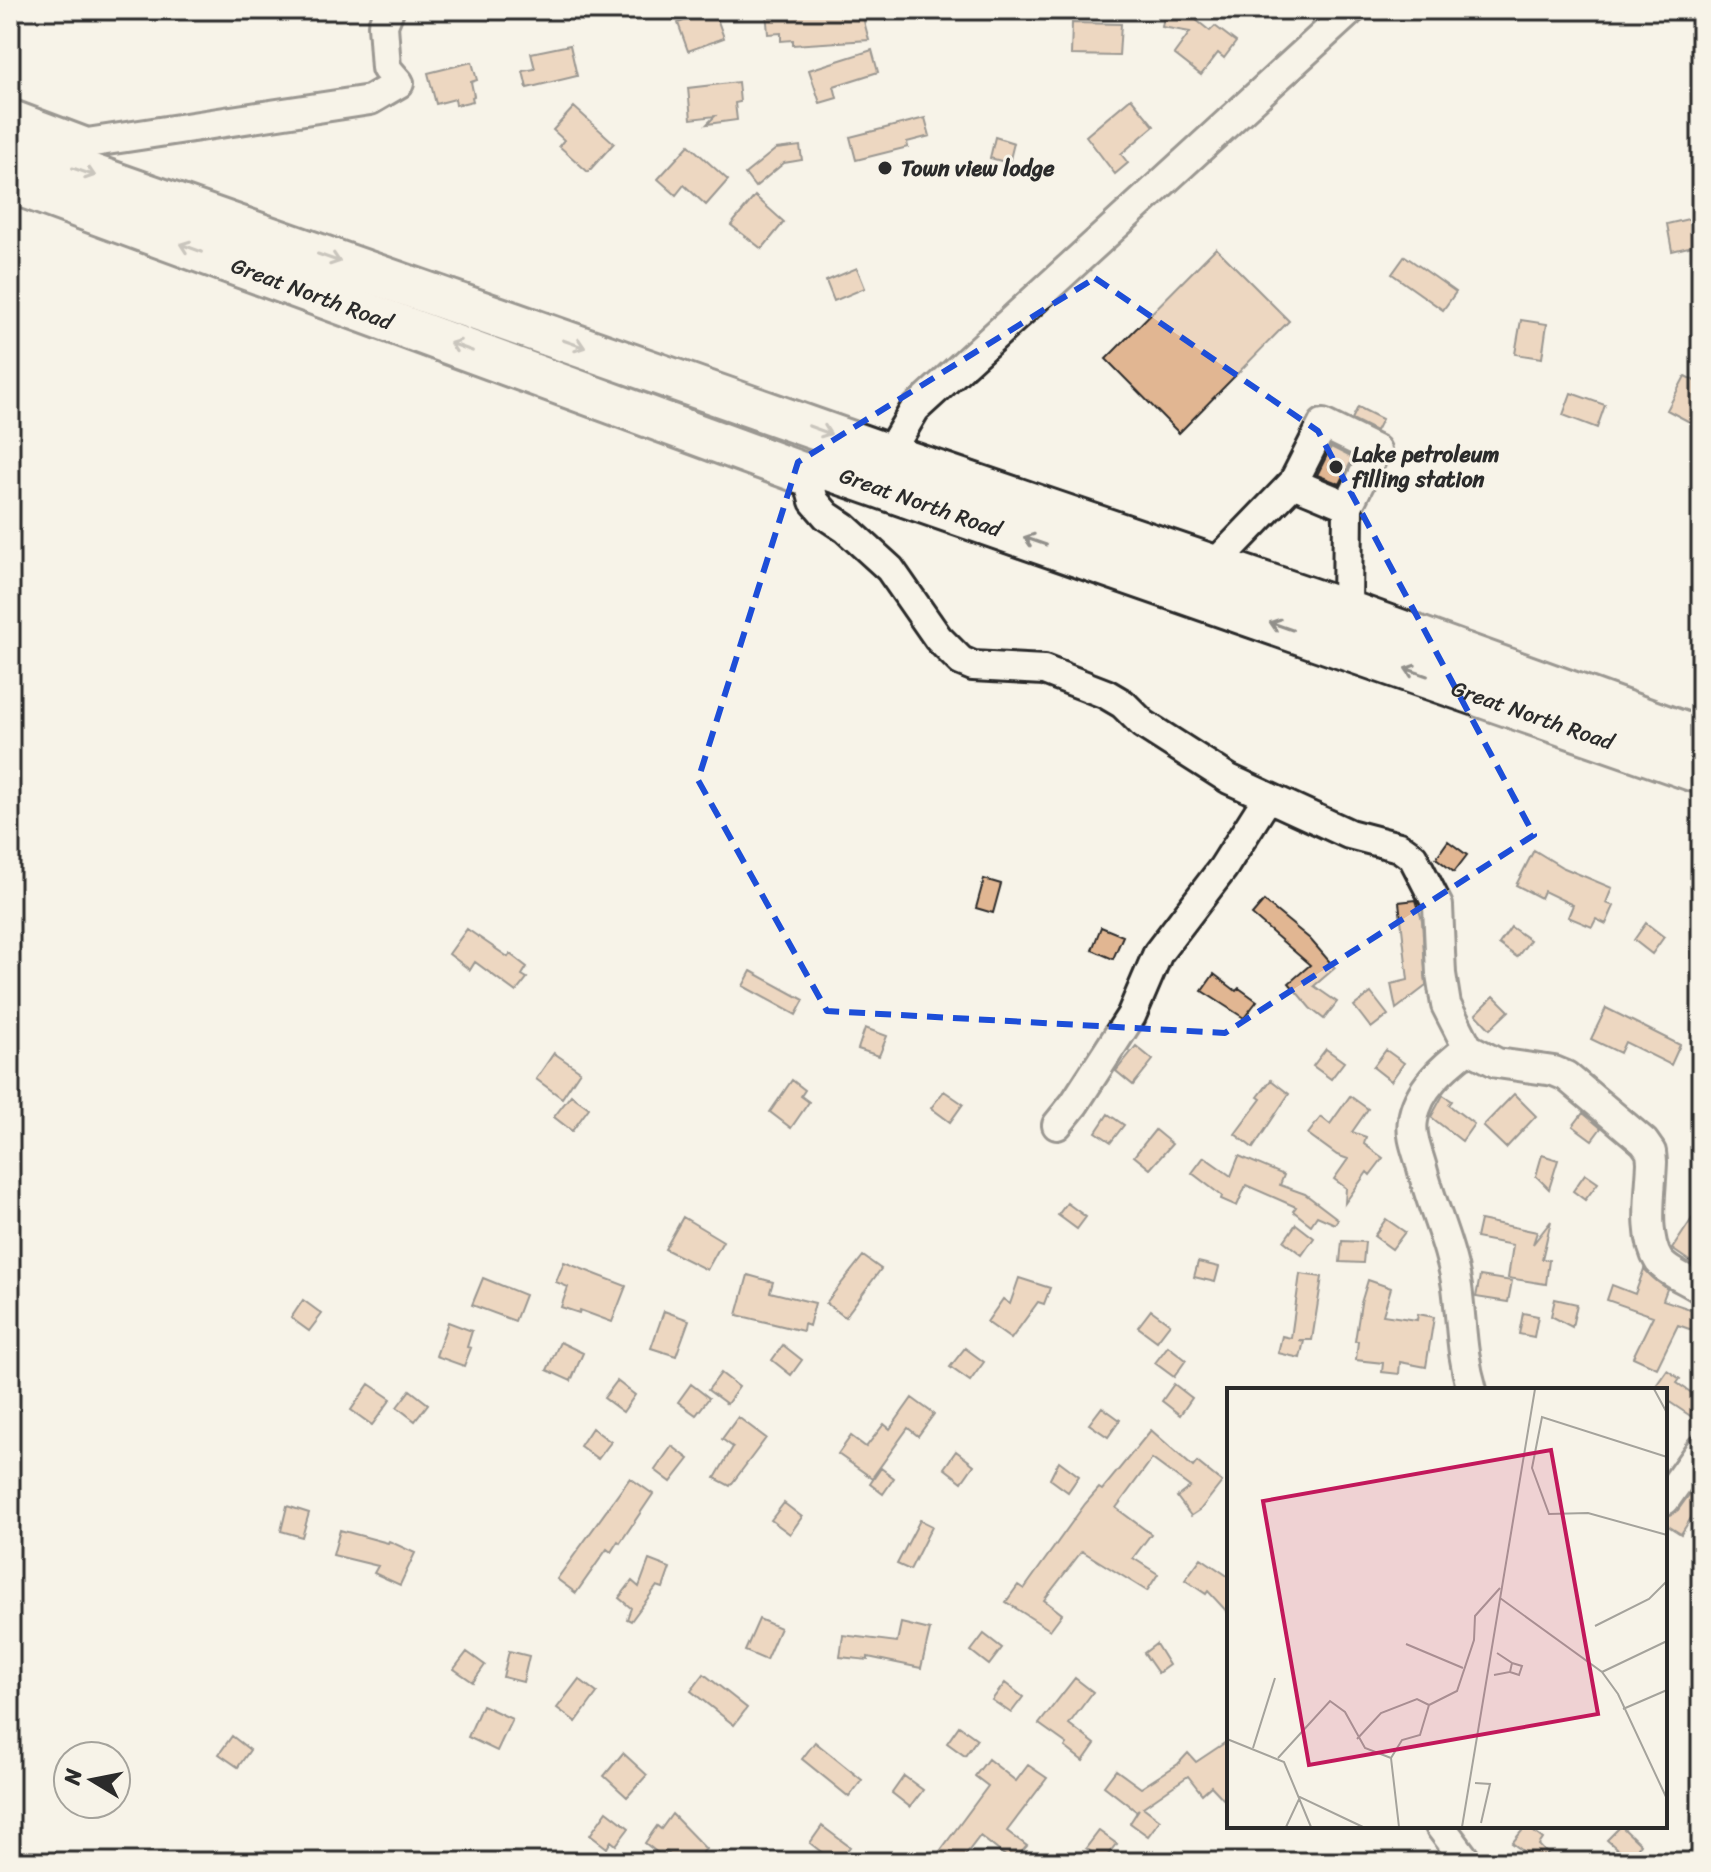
<svg xmlns="http://www.w3.org/2000/svg" width="1711" height="1872" font-family="Sriracha,sans-serif">
	<style>
		.building { fill: #e1b692; stroke: #2b2b2b; stroke-width: 2 }
		.lines { fill: none; stroke-linecap: round; stroke-linejoin: round }
		.minor-casing { stroke: #2b2b2b; stroke-width: 34 }
		.highway-casing { stroke: #2b2b2b; stroke-width: 46 }
		.minor { stroke: #f7f3e8; stroke-width: 28 }
		.highway { stroke: #f7f3e8; stroke-width: 40 }
		.oneway { stroke: #918f8a }
		.marked { fill: none; stroke: #1d4ed8; stroke-width: 6; stroke-dasharray: 16 10; stroke-linejoin: round }
		.poi-dot { fill: #2b2b2b; stroke: #f7f3e8; stroke-width: 3 }
		.labels { text-anchor: middle; dominant-baseline: central; stroke-width: 6; stroke-linejoin: round; paint-order: stroke }
		.poi-label { font-size: 22px; font-weight: bold; fill: #2b2b2b; stroke: #f7f3e8; text-anchor: start }
		.street-label { font-size: 22px; fill: #2b2b2b; stroke: #f7f3e8 }
		.inset-road { fill: none; stroke: #a5a39c; stroke-width: 2 }
		.view { fill: #c2185b; fill-opacity: 0.15; stroke: #c2185b; stroke-width: 4 }
		.inset-edge { fill: none; stroke: #2b2b2b; stroke-width: 4 }
	</style>
	<rect width="100%" height="100%" fill="#f7f3e8"/>
	<filter id="ink" filterUnits="userSpaceOnUse"><feTurbulence type="fractalNoise" baseFrequency=".0125" numOctaves="2"/><feDisplacementMap in="SourceGraphic" scale="16" xChannelSelector="R" yChannelSelector="G"/><feConvolveMatrix kernelMatrix="1 2 1 2 8 2 1 2 1" color-interpolation-filters="sRGB"/></filter>
	<g filter="url(#ink)">
		<path class="building" d="M714,10L724,38L688,51L678,23Z
			M766,10H861L869,40L793,45V40L781,41V33L768,34Z
			M1165,11L1191,16L1210,31L1215,26L1236,42L1224,58L1218,53L1201,75L1174,54L1190,32L1162,27Z
			M1072,23L1121,24L1119,56L1071,55Z
			M570,45L577,76L527,88L523,71L535,69L531,53Z
			M872,50L878,72L834,86L837,98L820,103L809,70Z
			M472,62L477,80L471,82L474,96L472,97L473,101L456,105L455,99L436,104L428,73Z
			M738,82L740,102L735,103L737,120L707,124L715,116L691,119L688,88Z
			M1131,98L1154,126L1121,154L1128,163L1115,174L1086,136Z
			M574,107L614,143L588,172L559,146L564,140L553,130Z
			M925,118L930,136L907,142L908,147L856,160L850,137Z
			M995,137L1014,143L1009,163L990,158Z
			M689,145L728,180L706,205L684,185L676,195L658,179Z
			M800,146L802,160L784,163L755,187L745,174L776,149Z
			M755,196L784,222L762,249L731,225Z
			M1701,216V244L1672,251L1667,224Z
			M1216,248L1289,321L1179,433L1106,359Z
			M1405,256L1456,292L1443,310L1392,274Z
			M857,268L865,288L834,301L826,281Z
			M1521,320L1547,324L1542,358L1515,354Z
			M1685,376L1701,384V428L1667,410Z
			M1571,393L1605,405L1597,428L1563,415Z
			M1358,407L1382,419L1376,431L1352,419Z
			M1331,447L1353,458L1340,484L1317,475Z
			M1448,841L1467,855L1454,872L1436,858Z
			M1534,850L1562,867L1612,888L1606,903L1614,906L1606,924L1596,919L1592,927L1568,917L1573,905L1544,891L1541,898L1516,885Z
			M984,879L1001,884L993,913L976,908Z
			M1416,900L1422,920L1426,986L1396,1009L1391,984L1408,980L1399,902Z
			M1264,901L1310,939L1335,968L1314,986L1337,1002L1324,1019L1310,1008L1289,983L1310,965L1252,915Z
			M1646,923L1664,937L1652,954L1634,940Z
			M1101,927L1123,936L1113,959L1092,950Z
			M1511,927L1530,940L1517,957L1499,944Z
			M467,929L508,957L510,954L527,967L522,975L527,978L516,992L475,962L470,970L449,954Z
			M751,971L804,1000L796,1015L743,986Z
			M1214,974L1236,991L1239,988L1257,1001L1244,1018L1202,991Z
			M1371,993L1388,1015L1371,1028L1354,1006Z
			M1494,996L1509,1011L1490,1029L1476,1014Z
			M1606,1008L1680,1045L1671,1065L1625,1042L1620,1053L1591,1039Z
			M865,1028L887,1036L879,1056L858,1049Z
			M1136,1046L1153,1060L1133,1085L1116,1071Z
			M1326,1049L1344,1062L1331,1079L1313,1066Z
			M1386,1050L1404,1063L1391,1081L1373,1067Z
			M554,1053L580,1071L562,1098L536,1079Z
			M792,1080L805,1090L801,1096L809,1102L791,1128L770,1112Z
			M1271,1080L1289,1094L1253,1148L1235,1134L1261,1099L1258,1097Z
			M944,1091L963,1104L950,1122L931,1108Z
			M1514,1094L1536,1116L1506,1148L1483,1126Z
			M571,1095L589,1108L572,1131L554,1117Z
			M1443,1095L1452,1101L1449,1105L1474,1124L1462,1141L1431,1117Z
			M1350,1096L1368,1109L1352,1132L1366,1137L1364,1144L1383,1158L1370,1175L1367,1172L1345,1203L1346,1188L1334,1179L1348,1159L1337,1155L1308,1134L1321,1117L1330,1124Z
			M1583,1113L1601,1128L1592,1140L1573,1126Z
			M1108,1114L1124,1125L1111,1142L1096,1132Z
			M1155,1130L1172,1144L1150,1169L1134,1156Z
			M1542,1155L1558,1160L1549,1189L1536,1176Z
			M1239,1156L1284,1175L1280,1185L1305,1194L1338,1219L1335,1224L1317,1216L1311,1225L1293,1211L1296,1207L1246,1185L1237,1206L1221,1199L1222,1196L1192,1173L1204,1157L1231,1176Z
			M1585,1174L1598,1183L1585,1200L1573,1191Z
			M1067,1203L1086,1217L1077,1229L1058,1215Z
			M1701,1205V1269L1672,1249Z
			M683,1217L723,1241L707,1270L665,1249Z
			M1386,1219L1405,1232L1392,1249L1374,1236Z
			M1480,1220L1537,1232L1533,1244L1551,1221L1542,1259L1549,1260L1546,1284L1508,1278L1513,1245L1476,1238Z
			M1296,1224L1314,1238L1302,1255L1284,1241Z
			M1342,1241L1365,1242L1363,1263L1340,1262Z
			M863,1256L881,1269L845,1317L826,1303Z
			M564,1262L626,1286L612,1322L580,1310L579,1313L561,1307L568,1287L556,1282Z
			M1198,1262L1219,1267L1215,1282L1194,1277Z
			M1644,1269L1667,1289L1663,1300L1690,1309L1692,1303L1701,1306V1333L1678,1325L1657,1368L1633,1357L1653,1316L1607,1300L1612,1285L1635,1294Z
			M1300,1274L1322,1277L1312,1340H1299L1304,1341L1300,1358L1278,1353L1282,1336L1291,1338Z
			M748,1275L773,1282L770,1292L815,1303L809,1326L804,1324L803,1331L737,1315Z
			M1480,1276L1512,1281L1508,1302L1476,1297Z
			M483,1278L525,1295L515,1321L472,1305Z
			M1019,1278L1050,1288L1044,1304L1038,1302L1011,1339L987,1322L1003,1299L1010,1304Z
			M1368,1280L1391,1288L1383,1315L1417,1320L1418,1314L1434,1317L1426,1367L1400,1362L1399,1374L1382,1372L1383,1363L1356,1360L1358,1341H1355L1361,1303Z
			M1555,1299L1577,1304L1572,1327L1551,1316Z
			M303,1300L322,1314L309,1331L291,1318Z
			M1151,1310L1170,1324L1157,1341L1138,1327Z
			M664,1311L689,1320L676,1356L651,1348Z
			M1523,1313L1538,1316L1534,1337L1519,1334Z
			M448,1322L472,1331L467,1347L471,1348L464,1366L436,1356Z
			M560,1342L583,1353L571,1381L547,1370Z
			M783,1345L802,1360L791,1375L772,1360Z
			M1168,1346L1186,1360L1174,1377L1155,1363Z
			M965,1348L984,1362L970,1381L950,1367Z
			M1667,1370L1680,1379L1677,1383L1701,1399V1423L1665,1399V1390H1653Z
			M721,1373L739,1387L727,1404L708,1390Z
			M617,1381L635,1395L623,1412L604,1398Z
			M369,1384L391,1399L372,1425L351,1410Z
			M691,1384L709,1398L696,1415L678,1402Z
			M1174,1384L1192,1398L1180,1415L1162,1401Z
			M410,1390L428,1404L415,1421L397,1407Z
			M912,1398L934,1414L918,1436L908,1428L872,1478L838,1454L851,1436L866,1447L884,1424L890,1429Z
			M1102,1407L1120,1420L1108,1437L1089,1424Z
			M738,1417L766,1438L730,1486L715,1478L733,1447L722,1439Z
			M592,1428L611,1442L598,1459L580,1446Z
			M1151,1430L1193,1467L1197,1462L1222,1482L1200,1510L1191,1516L1177,1497L1190,1487L1152,1459L1116,1508L1151,1534L1133,1558L1158,1574L1147,1591L1082,1551L1044,1600L1062,1614L1050,1630L1006,1602L1018,1585L1024,1589L1085,1504L1099,1488L1102,1490Z
			M672,1446L689,1459L671,1482L655,1470Z
			M956,1451L974,1465L962,1482L944,1468Z
			M1059,1461L1079,1476L1068,1492L1050,1479Z
			M881,1468L894,1478L883,1494L870,1484Z
			M630,1478L653,1494L620,1543L618,1541L611,1552L607,1549L576,1593L557,1579Z
			M1701,1478V1502L1681,1534L1665,1524V1517L1678,1510Z
			M784,1503L802,1517L790,1534L771,1520Z
			M287,1506L309,1513L302,1537L281,1531Z
			M920,1520L932,1526L910,1570L897,1564Z
			M340,1530L388,1543L389,1541L415,1553L400,1585L374,1573L378,1566L333,1555Z
			M1201,1558L1229,1577V1614L1208,1591L1206,1594L1185,1580Z
			M649,1560L670,1568L663,1588L657,1586L631,1621L627,1619L631,1608L619,1598L632,1581L639,1587Z
			M759,1619L780,1628L766,1660L745,1651Z
			M901,1623L930,1630L921,1668L868,1657V1660L840,1657L843,1635L897,1642Z
			M984,1634L1002,1648L989,1665L971,1651Z
			M1156,1644L1169,1665L1158,1673L1144,1653Z
			M509,1651L529,1656L523,1682L503,1677Z
			M467,1652L485,1665L473,1682L454,1669Z
			M704,1674L747,1708L734,1725L691,1691Z
			M1075,1678L1093,1692L1069,1724L1095,1744L1083,1761L1065,1747L1067,1744L1039,1724Z
			M579,1679L597,1693L576,1722L557,1708Z
			M1005,1683L1023,1697L1011,1713L992,1700Z
			M482,1705L512,1719L497,1751L468,1737Z
			M959,1726L977,1739L965,1756L947,1743Z
			M232,1736L250,1750L238,1767L219,1754Z
			M1229,1740V1805L1211,1786L1202,1794L1188,1776L1143,1807L1160,1820L1148,1836L1130,1823L1139,1809L1136,1811L1104,1786L1116,1770L1141,1788L1178,1764L1188,1753L1196,1762Z
			M815,1742L862,1780L849,1797L802,1759Z
			M623,1753L647,1775L627,1797L604,1776Z
			M988,1759L1016,1781L1028,1765L1047,1778L1007,1831L1027,1846L1013,1862L980,1836L960,1862H932L988,1786L975,1776Z
			M904,1776L923,1790L910,1807L892,1793Z
			M607,1811L629,1828L616,1845L611,1841L607,1848L590,1835Z
			M672,1814L706,1849L694,1862H676L667,1852L663,1857L645,1843L657,1826L661,1829Z
			M822,1826L850,1847L838,1862H834L810,1843Z
			M1526,1826L1543,1839L1539,1845L1555,1862H1538L1512,1843Z
			M1621,1826L1640,1844L1638,1847L1656,1862H1632L1607,1840Z
			M1099,1831L1117,1844L1104,1861L1086,1848Z"/>
		<g class="lines">
			<defs>
				<path id="minor" d="M10,114L87,143L370,100L399,83L386,68L383,25L389,10
					M879,470L915,409L1351,10
					M807,475L814,501L827,516L845,528L890,569L938,638L961,661L973,666L1044,670L1106,694L1123,704L1143,724L1229,779L1349,834L1399,847L1413,857L1438,906L1441,974L1446,1005L1468,1048L1497,1063L1554,1071L1566,1076L1644,1142L1651,1152L1652,1162C1651,1192 1643,1236 1659,1261C1668,1273 1689,1280 1701,1289
					M1293,483L1323,424L1376,450L1348,506
					M1213,566L1293,483L1348,506L1347,611
					M1468,1048C1445,1066 1417,1089 1413,1120C1410,1136 1418,1153 1422,1168C1432,1208 1451,1245 1457,1287C1462,1324 1461,1353 1472,1390
					M1057,1125L1074,1104L1131,1016L1158,953L1223,868L1268,797
					M1665,1500L1701,1449
					M1440,1826L1467,1862"/>
				<g id="highway">
					<path d="M10,146L886,454L1347,611L1701,739"/>
					<path id="s1" d="M10,182L807,475L824,468L1701,773"/>
				</g>
			</defs>
			<use href="#minor" class="minor-casing"/>
			<use href="#highway" class="highway-casing"/>
			<use href="#minor" class="minor"/>
			<use href="#highway" class="highway"/>
		</g>
		<defs><path id="oneway-shaft" d="M-6 0H5M1.5-3L5.5 0L1.5 3" fill="none" stroke-width="1.6" stroke-linecap="round" stroke-linejoin="round" transform="scale(2)"/></defs>
		<g class="oneway">
			<use href="#oneway-shaft" transform="translate(84 172) rotate(19)"/>
			<use href="#oneway-shaft" transform="translate(191 248) rotate(-160)"/>
			<use href="#oneway-shaft" transform="translate(329 258) rotate(19)"/>
			<use href="#oneway-shaft" transform="translate(574 344) rotate(19)"/>
			<use href="#oneway-shaft" transform="translate(461 347) rotate(-160)"/>
			<use href="#oneway-shaft" transform="translate(820 430) rotate(20)"/>
			<use href="#oneway-shaft" transform="translate(1035 541) rotate(-161)"/>
			<use href="#oneway-shaft" transform="translate(1281 626) rotate(-161)"/>
			<use href="#oneway-shaft" transform="translate(1416 672) rotate(-161)"/>
		</g>
	</g>
	<path d="M0 0H1711V1872H0ZM1095,278L1318,431L1534,835L1225,1033L827,1011L698,780L798,462Z" fill="#f7f3e8" fill-opacity=".55" fill-rule="evenodd"/>
	<path class="marked" d="M1095,278L1318,431L1534,835L1225,1033L827,1011L698,780L798,462Z"/>
	<g class="poi-dot">
		<circle cx="885" cy="168" r="8"/>
		<circle cx="1336" cy="467" r="8"/>
	</g>
	<g class="labels">
		<g class="poi-label">
			<text x="901" y="168">Town view lodge</text>
			<text x="1352" y="454">Lake petroleum<tspan x="1352" dy="25">filling station</tspan></text>
		</g>
		<g class="street-label">
			<text stroke="none"><textPath href="#s1" startOffset="322">Great North Road</textPath></text>
			<text stroke="none"><textPath href="#s1" startOffset="970">Great North Road</textPath></text>
			<text stroke="none"><textPath href="#s1" startOffset="1618">Great North Road</textPath></text>
		</g>
	</g>
	<g transform="translate(1227 1388)">
		<rect width="440" height="440" fill="#f7f3e8"/>
		<path class="inset-road" d="M427,1L440,25M440,69L315,29L305,80L322,126L361,125L440,147M273,210L375,284L391,306L440,411M368,238L422,211L440,193M179,256L236,280M283,284L292,287L295,278L285,275M375,284L440,253M267,287L283,284L285,275L270,265M202,317L230,303L247,252L248,228L273,200M396,321L440,302M0,351L57,374L84,439M130,351L154,325L190,311L202,317M26,360L48,290M51,370L103,313L118,324L138,360L164,370M248,395L263,396L254,435M59,439L73,409L136,439M172,439L164,370L175,352L193,347L202,317M235,439L308,1"/>
		<path class="view" d="M324,62L371,326L82,377L36,113Z"/>
		<rect width="440" height="440" class="inset-edge"/>
	</g>
	<rect width="1711" height="1872" fill="none" stroke="#f7f3e8" stroke-width="40"/>
	<rect x="20" y="20" width="1671" height="1832" fill="none" stroke="#2b2b2b" stroke-width="3" filter="url(#ink)"/>
	<g transform="translate(92 1780) rotate(280)"><circle r="38" fill="#f7f3e8" stroke="#a5a39c" stroke-width="2"/>
	<path d="M0-6L14 30L0 20L-14 30Z" fill="#2b2b2b"/>
	<text y="-12" font-size="22" font-weight="bold" text-anchor="middle" fill="#2b2b2b">N</text>
	</g>
</svg>
